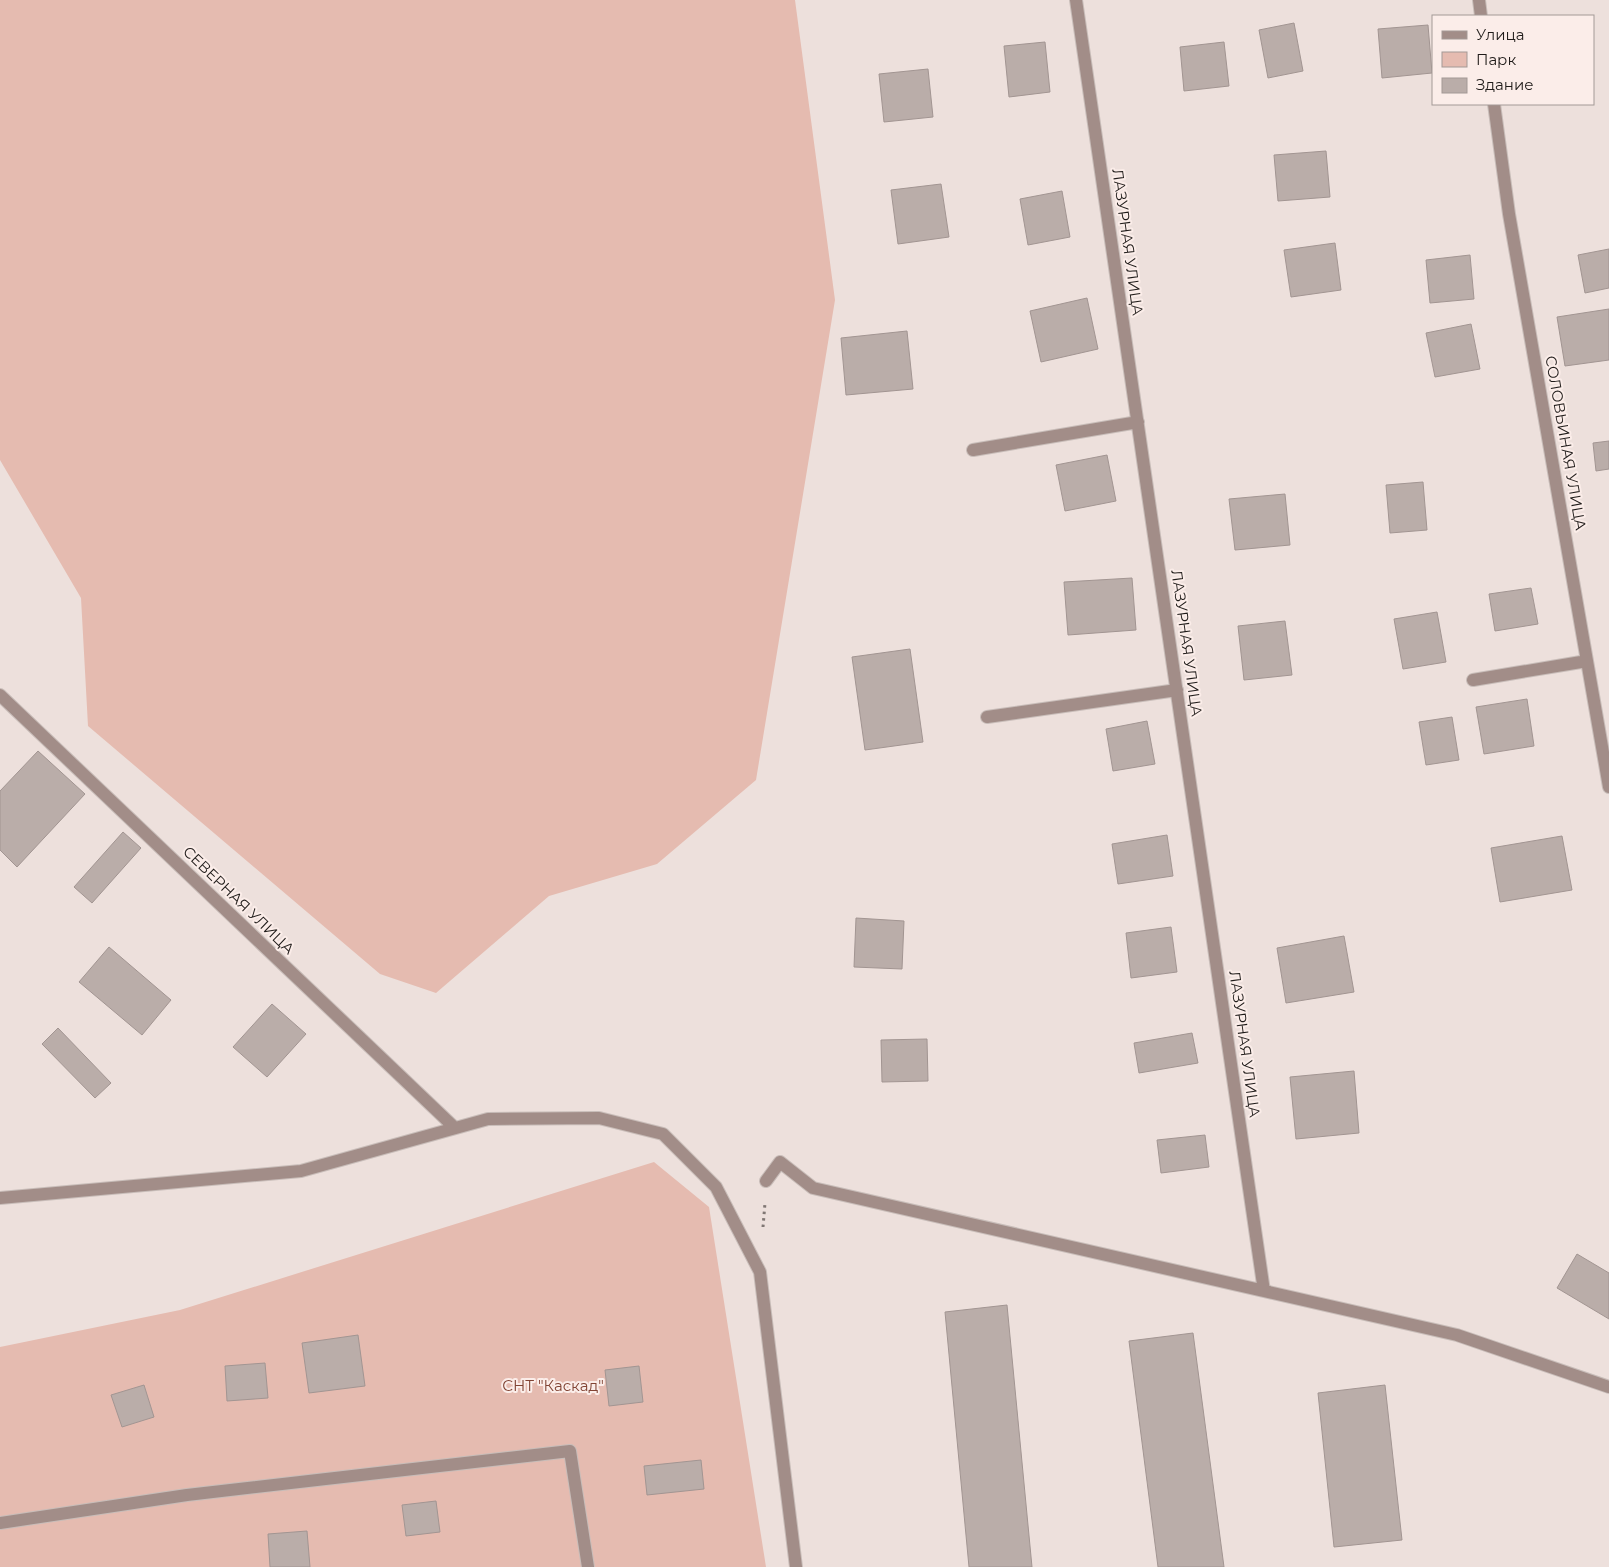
<svg xmlns="http://www.w3.org/2000/svg" width="1609" height="1567" font-family="Montserrat,sans-serif">
	<style>
		.green { fill: #e5bbb0 }
		.building { fill: #baada9; stroke: #a29592 }
		.lines { fill: none; stroke-linecap: round; stroke-linejoin: round }
		.lane-casing { stroke: #c8bdb9; stroke-width: 14 }
		.street-casing { stroke: #c8bdb9; stroke-width: 14 }
		.path { stroke: #807774; stroke-width: 3; stroke-dasharray: 2.5 4; stroke-linecap: butt }
		.lane { stroke: #a28d88; stroke-width: 12 }
		.street { stroke: #a28d88; stroke-width: 12 }
		.labels { text-anchor: middle; dominant-baseline: central; stroke-width: 4; stroke-linejoin: round; paint-order: stroke }
		.street-label { font-size: 15px; fill: #1f1b19; stroke: #fbede9 }
		.park-label { font-size: 15px; fill: #814333; stroke: #fbede9 }
	</style>
	<rect width="100%" height="100%" fill="#ede0dc"/>
	<path class="green" d="M0,0H795L835,300L756,780L657,864L549,896L436,993L380,974L88,726L81,598L0,460Z
		M654,1162L709,1207L766,1567H0V1347L180,1310Z"/>
	<path class="building" d="M1294,23L1303,71L1268,78L1259,30Z
		M1428,25L1432,73L1382,78L1378,29Z
		M1045,42L1050,92L1009,97L1004,46Z
		M1224,42L1229,86L1184,91L1180,47Z
		M928,69L933,117L884,122L879,74Z
		M1326,151L1330,197L1278,201L1274,155Z
		M941,184L949,237L898,244L891,190Z
		M1062,191L1070,237L1028,245L1020,199Z
		M1335,243L1341,290L1291,297L1284,250Z
		M1609,249V288L1585,293L1578,255Z
		M1470,255L1474,299L1430,303L1426,260Z
		M1087,298L1098,349L1041,362L1030,311Z
		M1609,309V360L1565,366L1557,317Z
		M1471,324L1480,369L1435,377L1426,333Z
		M907,331L913,389L846,395L841,338Z
		M1609,441V469L1596,471L1593,443Z
		M1107,455L1116,501L1065,511L1056,465Z
		M1423,482L1427,530L1390,533L1386,485Z
		M1285,494L1290,545L1235,550L1229,499Z
		M1132,578L1136,630L1068,635L1064,582Z
		M1531,588L1538,624L1495,631L1489,594Z
		M1437,612L1446,662L1403,669L1394,619Z
		M1285,621L1292,675L1244,680L1238,626Z
		M910,649L923,742L865,750L852,657Z
		M1527,699L1534,746L1484,754L1476,707Z
		M1452,717L1459,760L1426,765L1419,722Z
		M1147,721L1155,764L1113,771L1106,729Z
		M38,751L85,794L17,867L0,850V791Z
		M123,832L141,848L92,903L74,887Z
		M1167,835L1173,876L1118,884L1112,844Z
		M1562,836L1572,890L1500,902L1491,848Z
		M856,918L904,921L902,969L854,967Z
		M1171,927L1177,972L1131,978L1126,933Z
		M1344,936L1354,992L1286,1003L1277,948Z
		M109,947L171,1000L142,1035L79,982Z
		M272,1004L306,1034L267,1077L233,1047Z
		M58,1028L111,1083L95,1098L42,1044Z
		M1192,1033L1198,1063L1139,1073L1134,1043Z
		M927,1039L928,1081L882,1082L881,1040Z
		M1354,1071L1359,1133L1296,1139L1290,1077Z
		M1205,1135L1209,1167L1161,1173L1157,1140Z
		M1577,1254L1609,1273V1319L1557,1288Z
		M1007,1305L1032,1567H969L945,1312Z
		M1193,1333L1224,1567H1158L1129,1341Z
		M358,1335L365,1386L309,1393L302,1343Z
		M265,1363L268,1398L227,1401L225,1366Z
		M639,1366L643,1402L609,1406L605,1370Z
		M144,1385L154,1417L122,1427L111,1395Z
		M1385,1385L1402,1540L1334,1547L1318,1393Z
		M701,1460L704,1489L647,1495L644,1466Z
		M436,1501L440,1532L406,1536L402,1505Z
		M307,1531L310,1567H270L268,1534Z"/>
	<g class="lines">
		<defs>
			<path id="lane" d="M1076,0L1264,1291
				M1479,0L1481,16
				M1494,104L1509,214L1609,787
				M973,450L1138,422
				M1473,680L1587,661
				M987,717L1177,690
				M766,1181L780,1162L813,1188L1457,1335L1609,1387
				M0,1523L187,1495L570,1451L588,1567"/>
			<path id="street" d="M0,695L455,1128
				M0,1198L301,1171L488,1119L599,1118L663,1134L716,1187L760,1272L796,1567"/>
		</defs>
		<use href="#lane" class="lane-casing"/>
		<use href="#street" class="street-casing"/>
		<path class="path" d="M763,1227L765,1203"/>
		<use href="#lane" class="lane"/>
		<use href="#street" class="street"/>
	</g>
	<g class="labels">
		<g class="street-label">
			<text transform="translate(1128 242) rotate(82)">ЛАЗУРНАЯ УЛИЦА</text>
			<text transform="translate(1566 443) rotate(80)">СОЛОВЬИНАЯ УЛИЦА</text>
			<text transform="translate(1187 643) rotate(82)">ЛАЗУРНАЯ УЛИЦА</text>
			<text transform="translate(239 900) rotate(44)">СЕВЕРНАЯ УЛИЦА</text>
			<text transform="translate(1245 1044) rotate(82)">ЛАЗУРНАЯ УЛИЦА</text>
		</g>
		<g class="park-label">
			<text x="553" y="1385">СНТ "Каскад"</text>
		</g>
	</g>
	<rect x="1432" y="15" width="162" height="90" fill="#fbede9" stroke="#a39996"/>
	<rect x="1442" y="31" width="25" height="8" fill="#a28d88" stroke="#a39996"/>
	<text x="1476" y="40" font-size="15" fill="#1f1b19">Улица</text>
	<rect x="1442" y="52" width="25" height="15" fill="#e5bbb0" stroke="#a39996"/>
	<text x="1476" y="65" font-size="15" fill="#1f1b19">Парк</text>
	<rect x="1442" y="78" width="25" height="15" fill="#baada9" stroke="#a39996"/>
	<text x="1476" y="90" font-size="15" fill="#1f1b19">Здание</text>
</svg>
